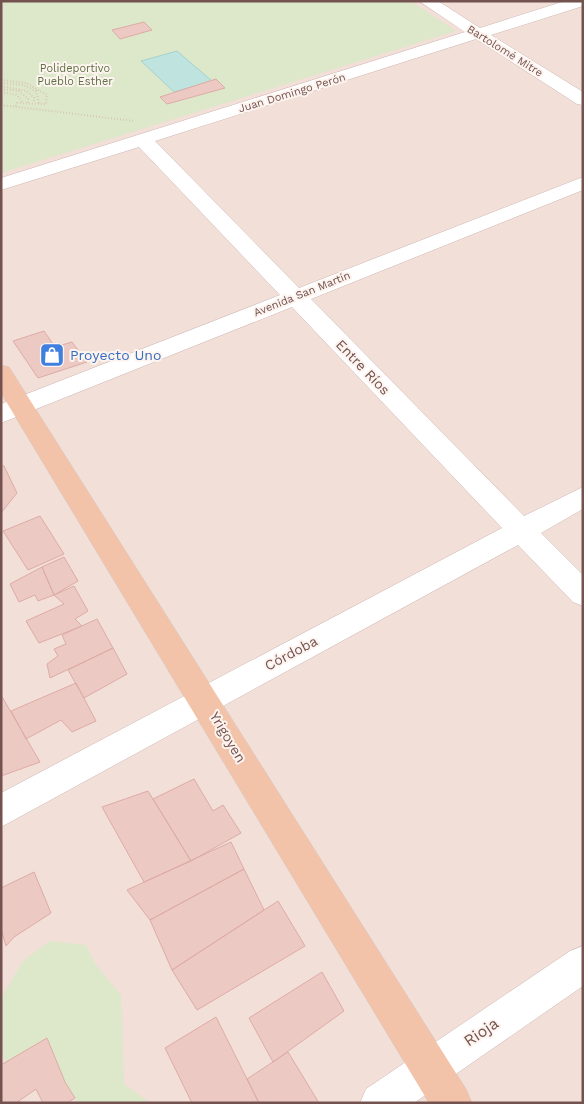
<svg xmlns="http://www.w3.org/2000/svg" width="584" height="1104" font-family="'Work Sans',sans-serif">
	<style>
		.residential { fill: #f1dfd8 }
		.green { fill: #dde7c9 }
		.water { fill: #bfe3de; stroke: #a6d3ce }
		.building { fill: #edc9c3; stroke: #deaba5 }
		.lines { fill: none; stroke-linecap: round; stroke-linejoin: round }
		.minor-casing { stroke: #ceb7b3; stroke-width: 1 }
		.major-casing { stroke: #d5cbca; stroke-width: 1 }
		.path { stroke: #d2aba6; stroke-width: 2; stroke-dasharray: 0.5 2.5; stroke-linecap: butt }
		.minor { fill: #fff; fill-rule: evenodd }
		.major { fill: #f2c2a9; fill-rule: evenodd }
		.labels { text-anchor: middle; dominant-baseline: central; stroke-width: 4; stroke-linejoin: round; paint-order: stroke }
		.far-street-label { font-size: 11px; fill: #73524f; stroke: #fdf4ef }
		.far-park-label { font-size: 11px; fill: #5e7245; stroke: #fdf4ef }
		.shop-label { font-size: 14px; fill: #366cbe; stroke: #fdf4ef; text-anchor: start }
		.street-label { font-size: 14px; fill: #73524f; stroke: #fdf4ef }
		.near-street-label { font-size: 16px; fill: #73524f; stroke: #fdf4ef }
	</style>
	<rect width="100%" height="100%" fill="#fbefe9"/>
	<path class="residential" d="M1,1H583V1103H1Z"/>
	<path class="green" d="M1,1H410L456,31L1,173Z
		M50,941L86,945L96,965L121,995L124,1084L150,1103H78L65,1082L47,1038L6,1063L1,1052V998L23,961Z"/>
	<path class="water" d="M177,51L212,81L174,92L141,61Z"/>
	<path class="building" d="M144,22L152,30L120,39L112,30Z
		M216,79L225,88L167,104L160,97Z
		M44,331L55,347L72,342L87,362L38,378L13,341Z
		M1,465L4,466L17,493L1,513Z
		M40,516L64,554L28,570L3,531Z
		M64,557L78,581L54,595L42,567Z
		M42,567L54,595L38,601L35,595L19,602L10,584Z
		M74,586L88,611L75,619L82,626L39,643L26,621L64,604L54,595Z
		M97,619L113,648L50,678L47,664L58,656L54,649L66,644L62,635Z
		M113,648L127,674L84,698L68,670Z
		M76,683L96,721L72,732L61,720L26,739L11,711Z
		M1,695L40,762L1,776Z
		M194,779L213,811L223,805L241,833L191,861L153,799Z
		M148,791L191,861L144,882L102,807Z
		M231,842L244,869L150,920L127,890Z
		M244,869L264,910L172,970L150,920Z
		M34,872L51,913L14,937L6,946L1,929V888Z
		M278,901L305,946L197,1010L172,970Z
		M322,972L344,1011L273,1062L249,1018Z
		M216,1017L259,1103H192L165,1048Z
		M47,1038L65,1082L75,1098L67,1103H43L36,1089L16,1103H1V1065Z
		M288,1052L319,1103H259L247,1079Z"/>
	<g class="lines">
		<defs>
			<path id="minor" d="M419,1H438L480,28L565,1H583V6L491,35L583,92V105L577,104L476,39L155,141L299,288L583,177V190L311,299L524,516L583,487V509L541,533L583,575V606L573,602L518,545L1,827V793L502,528L292,307L1,423V404L280,295L139,147L1,190V178L465,32Z
				M583,946V986L414,1103H360L366,1089L570,951Z"/>
			<path id="major" d="M1,365L9,367L466,1089L472,1103H429L1,393Z"/>
		</defs>
		<use href="#minor" class="minor-casing"/>
		<use href="#major" class="major-casing"/>
		<path class="path" d="M1,80L26,83L47,95L46,104L17,103L15,107
			M1,83L23,85L36,91L39,103
			M1,86L27,91L34,98V103
			M1,89L19,91L28,99V103
			M1,92L17,95L23,103
			M1,105L134,121"/>
		<use href="#minor" class="minor"/>
		<use href="#major" class="major"/>
	</g>
	<defs>
		<symbol id="shop-square" viewBox="-11 -11 22 22"><rect x="-9" y="-9" width="18" height="18" rx="4" fill="#3f7fe0" stroke="#fdf4ef"/><path d="M-5-2.5h2.3a2.7 3.5 0 0 1 5.4 0H5L5.5 6h-11ZM-1.5-2.5h3a1.5 2.3 0 0 0-3 0Z" fill="#fff"/></symbol>
	</defs>
	<g fill-rule="evenodd">
		<use href="#shop-square" x="38" y="341" width="28" height="28"/>
	</g>
	<g class="labels">
		<g class="far-street-label">
			<text transform="translate(505 51) rotate(32)">Bartolomé Mitre</text>
			<text transform="translate(292 93) rotate(-17)">Juan Domingo Perón</text>
			<text transform="translate(302 294) rotate(-22)">Avenida San Martín</text>
		</g>
		<g class="far-park-label">
			<text x="75" y="68">Polideportivo<tspan x="75" dy="13">Pueblo Esther</tspan></text>
		</g>
		<g class="shop-label">
			<text x="70" y="355">Proyecto Uno</text>
		</g>
		<g class="street-label">
			<text transform="translate(363 367) rotate(46)">Entre Ríos</text>
			<text transform="translate(291 653) rotate(-28)">Córdoba</text>
			<text transform="translate(228 737) rotate(59)">Yrigoyen</text>
		</g>
		<g class="near-street-label">
			<text transform="translate(481 1032) rotate(-34)">Rioja</text>
		</g>
	</g>
	<rect width="584" height="1104" fill="none" stroke="#73524f" stroke-width="5"/>
</svg>
